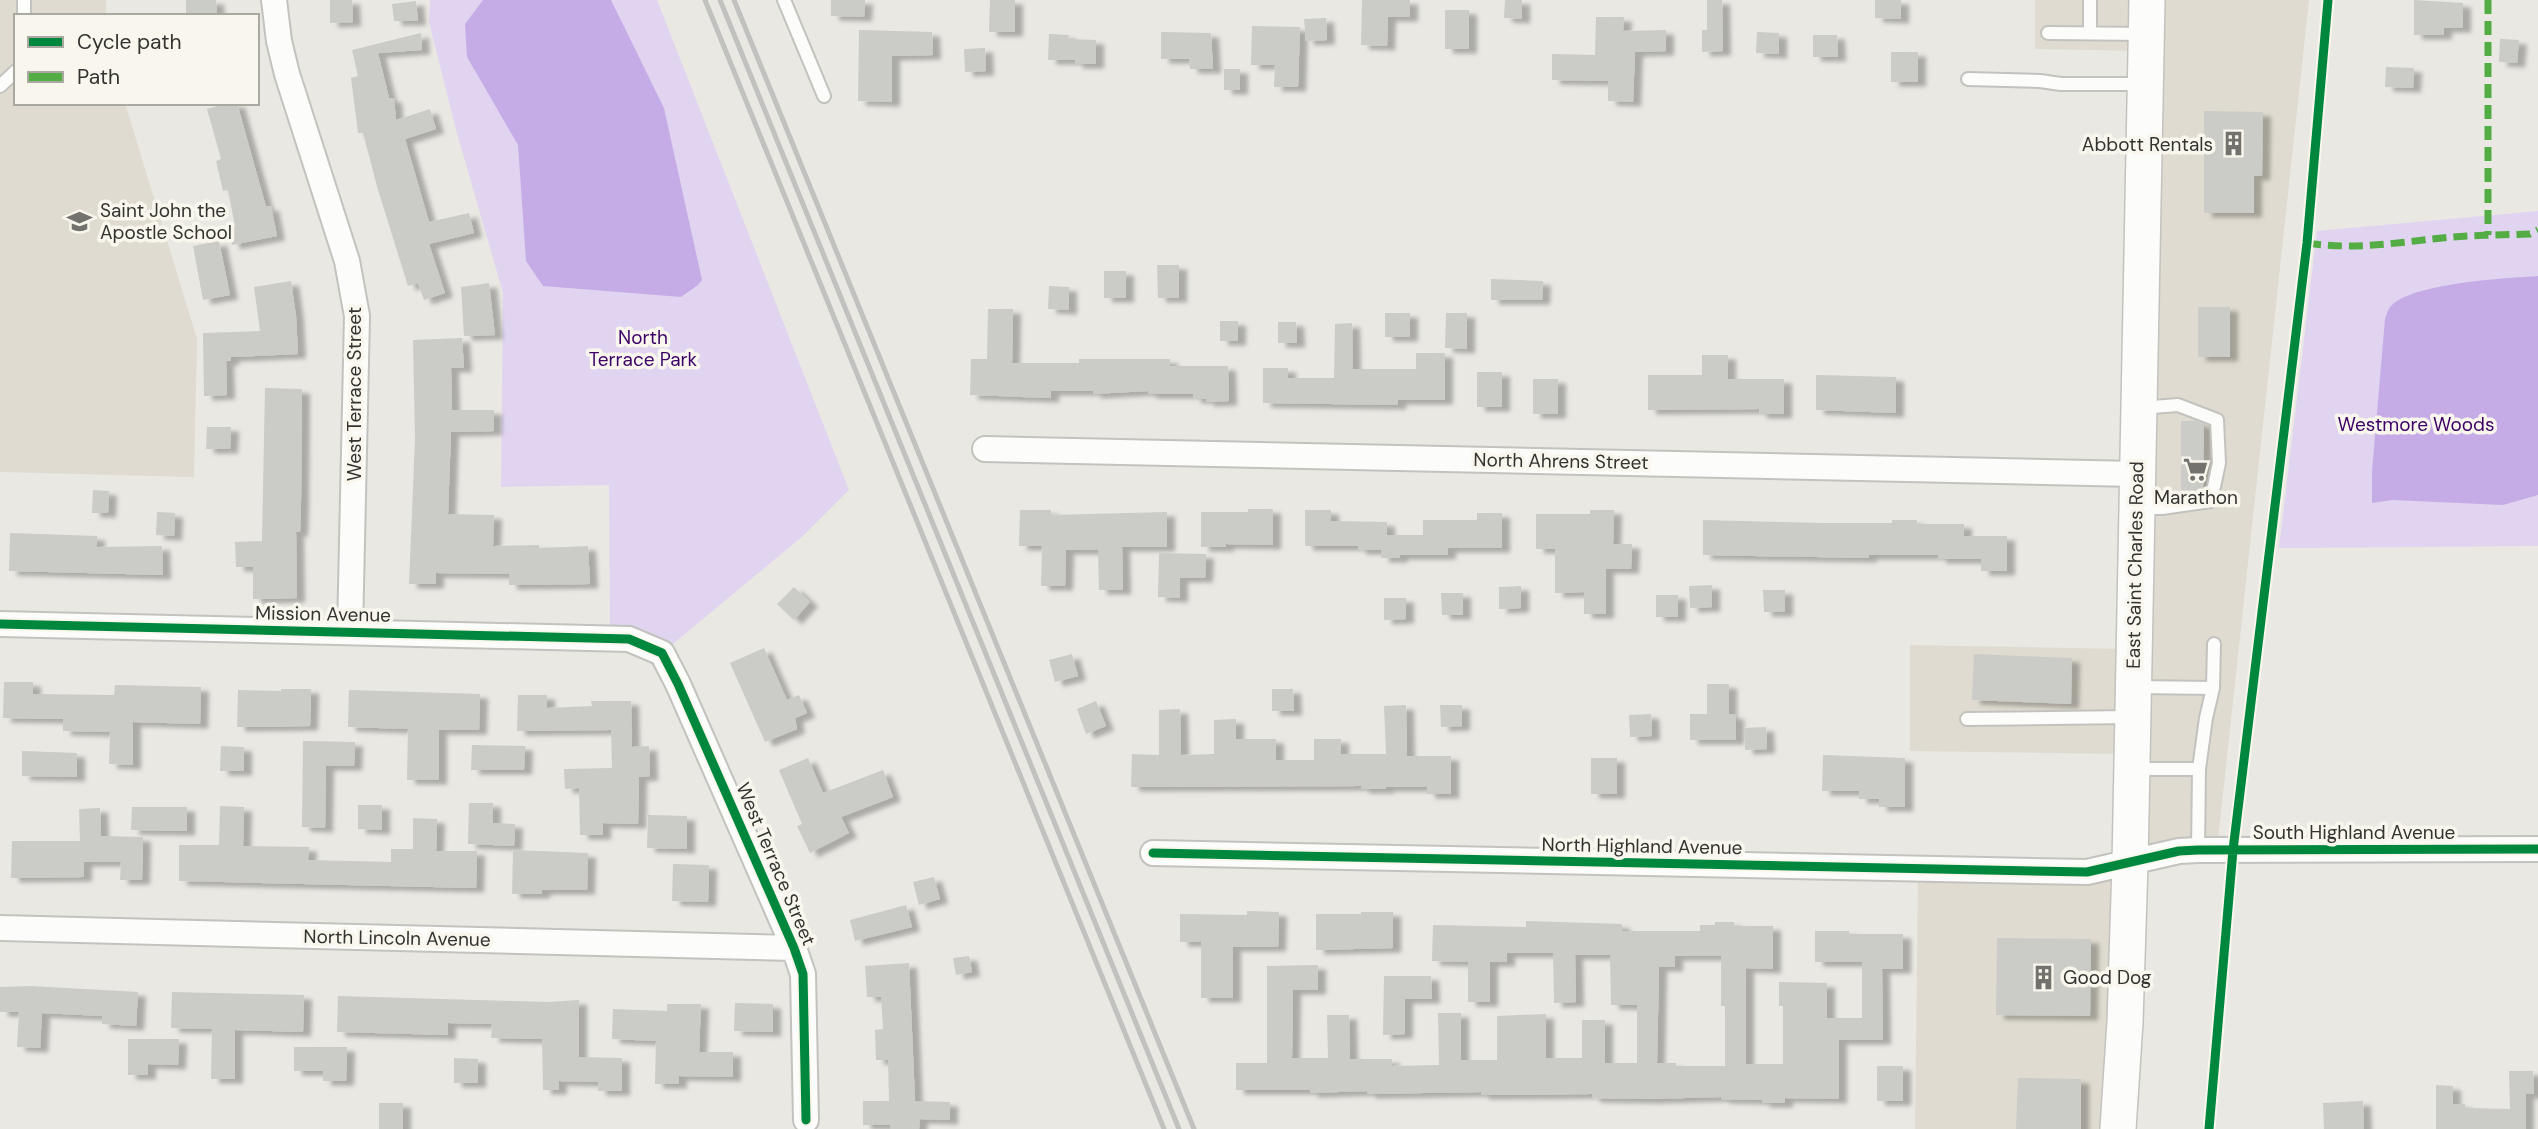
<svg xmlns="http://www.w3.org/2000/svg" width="2538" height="1129" font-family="'DM Sans',sans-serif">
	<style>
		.built { fill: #dfdbd0 }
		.green { fill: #e0d4f0 }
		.water { fill: #c6ace6 }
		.building { fill: #cbcbc7; fill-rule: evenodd; filter: url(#shadow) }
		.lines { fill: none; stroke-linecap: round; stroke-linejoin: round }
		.lane-casing { stroke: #c2c2be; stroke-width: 16 }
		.street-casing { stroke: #c2c2be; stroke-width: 28 }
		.secondary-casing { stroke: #c2c2be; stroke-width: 38 }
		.lane { stroke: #fcfcfb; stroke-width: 12 }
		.street { stroke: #fcfcfb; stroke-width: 24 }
		.secondary { stroke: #fcfcfb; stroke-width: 35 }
		.rail { stroke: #c1c1c0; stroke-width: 5 }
		.quiet { stroke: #54ac45; stroke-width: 7; stroke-dasharray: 14 7; stroke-linecap: butt }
		.cycleway-casing { stroke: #f9f7ed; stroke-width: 13 }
		.cycleway { stroke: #00873e; stroke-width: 9 }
		.labels { text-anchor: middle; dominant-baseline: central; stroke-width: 7; stroke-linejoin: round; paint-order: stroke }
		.poi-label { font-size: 19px; fill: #343330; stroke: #f9f7ed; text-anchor: start }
		.park-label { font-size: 19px; fill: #3c0067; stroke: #f9f7ed }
		.street-label { font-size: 19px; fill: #343330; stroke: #f9f7ed }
	</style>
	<defs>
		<filter id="shadow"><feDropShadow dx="8" dy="4.5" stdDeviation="2" flood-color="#0004"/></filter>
	</defs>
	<rect width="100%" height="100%" fill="#e9e8e3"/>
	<path class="built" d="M0,0H106V16H16V103H125L197,339L194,477L0,472Z
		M2035,0H2141L2140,51L2035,49Z
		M2153,0H2309L2218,840L2138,851Z
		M1910,645L2125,649L2126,754L1910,751Z
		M1918,875L2124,878L2110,1129H1915Z"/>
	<path class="green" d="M430,0H657L849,490L803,536L668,648L647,632L610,628L609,485L501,487L503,293L455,126L429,22Z
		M2538,211V546L2279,548L2317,231Z"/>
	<path class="water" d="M483,0H611L664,108L702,280L698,285L681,297L543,286L526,261L518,145L467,57L465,24Z
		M2538,276V495L2503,505L2392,500L2372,503V471L2385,319C2387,314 2388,308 2392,305C2415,283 2506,278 2538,276Z"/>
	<path class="building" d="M186,0H216L217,16H186Z
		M330,0H352L353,22L330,23Z
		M831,0H865L864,17L831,16Z
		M990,0H1015V32H989Z
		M1362,0H1410V17H1388L1387,46L1361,45Z
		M1505,0H1522V19L1504,18Z
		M1707,0H1722L1723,51L1702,52V30H1707Z
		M1875,0H1901V19L1875,18Z
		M2414,0L2463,3V28H2444V35H2414Z
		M416,1L418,21H394L392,4Z
		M1445,10H1469V49H1445Z
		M1596,17H1624L1623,31L1666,30V51L1635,52L1633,102L1608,101V81L1552,80V54L1595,55Z
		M1326,18L1327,40L1306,41L1304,19Z
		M1252,26L1300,27L1298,87H1274L1275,65H1251Z
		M859,30L932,32L933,55L892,56V102L858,101Z
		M1161,32L1211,33L1213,69H1190L1189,59H1161Z
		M1757,32L1779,33V54L1756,53Z
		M421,33L422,50L378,53L389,98H394L396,120L430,109L436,129L405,139L429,222L469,213L474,233L429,244L445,293L424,300L418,283L408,286L378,190L363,133H358L351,78L358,76L352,50Z
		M1049,34L1069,35L1068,39L1096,40V64H1075V60H1048Z
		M1813,35H1837L1838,57H1813Z
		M2500,39L2519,40L2517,63L2499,62Z
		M985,48L986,71L965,72L964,49Z
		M1891,52H1918V82H1891Z
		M2386,67L2414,68L2413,88L2385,87Z
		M1224,69H1240V90H1224Z
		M228,103H237L266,207L271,206L277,236L232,245L228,227L235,226L228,190L223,191L216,161L221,159L207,109Z
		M2204,111L2263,112L2262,176H2254V213H2204Z
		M219,241L230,295L203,300L193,246Z
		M1157,265H1179V298H1158Z
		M1104,271H1126V298H1104Z
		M1491,279L1543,281L1542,300H1491Z
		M291,281L296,316L298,354L231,357V361H226L227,395L204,396L203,333L260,331L254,287Z
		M489,283L495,335L464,336L461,287Z
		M1049,286L1069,287V310L1048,309Z
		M2198,307H2230V357H2198Z
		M988,309H1013L1012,363H1079V359H1170V366H1228L1229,401L1206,402V399H1193V394H1148V391L1093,394V391H1051V398L970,395L971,359H987Z
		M1385,313H1410V337H1385Z
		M1446,313H1467V349L1445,348Z
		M1220,321H1238V341H1220Z
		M1278,322H1296L1297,343H1278Z
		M1352,323L1353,369H1416V353H1445V400H1398V405L1263,403V368H1288V378H1334L1335,324Z
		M462,338L464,368H451L452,410H494V431L451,432L448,514L494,515L493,546L539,545V548L588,546L590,584L509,585V574L436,573V584H409L415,440L413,340Z
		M1702,355H1728V379H1784V414H1759V409L1648,410V375H1702Z
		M1477,372H1502V407H1477Z
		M1816,375L1896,377V413L1816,410Z
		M1533,379H1558V414H1533Z
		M265,388L302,389L301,502L300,532H296L297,598L253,599V567H236L235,542L262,541Z
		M2181,421H2196L2204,424L2203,493L2181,494Z
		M207,427H231L230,449H206Z
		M93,490L109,491L108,513H92Z
		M1248,509H1273V545L1226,544V547H1201V512H1248Z
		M1020,510H1051V515L1167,512V547H1122L1123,590H1099L1098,550H1066L1065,586H1041L1042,546H1019Z
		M1305,510H1331V521L1387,522V535H1423V520H1477V513H1502V548H1448V555H1400V558H1381V550H1358V546H1305Z
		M1590,510H1614L1613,544H1632L1631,569H1606V614H1584V592L1555,593V549H1536V514H1590Z
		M157,512L175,513L174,536L156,535Z
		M1703,520L1822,523H1892V520H1917V524H1964V536H2007V571H1981V559H1938V555H1869V558L1703,555Z
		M10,533L97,536V547L162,546L163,575L9,571Z
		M1159,553L1206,554L1205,578H1180V598L1158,597Z
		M1712,585V607L1690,608L1689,586Z
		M1521,586V608L1499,609V587Z
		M794,587L810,602L794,620L777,604Z
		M1763,590H1785V612H1764Z
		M1441,593H1463V615H1442Z
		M1656,595H1678V617H1656Z
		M1384,598H1406V619L1384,620Z
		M764,648L787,700L799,695L807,713L795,718L797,729L765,742L730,663Z
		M1072,654L1078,676L1055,682L1049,660Z
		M1974,654L2072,658L2071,704L1972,700Z
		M4,682H33V694L114,695L115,685L201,687L200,724L133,722V765L109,764L110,732L63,731V719L3,718Z
		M1707,684H1729V714L1736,715V740H1690V714H1707Z
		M281,689H311L310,726L237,727L238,690L281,691Z
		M1272,689H1293L1294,711H1272Z
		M349,690L480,694L479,730H439V780H407L408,729L348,727Z
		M518,695H547V708L592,706L591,701H631L632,747L649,746L650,776L639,777L638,824L603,823V835H580L579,788L565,789L564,769L612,768L611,730L517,731Z
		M1096,701L1106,726L1086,734L1077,709Z
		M1406,705L1407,756H1451V794H1427V787H1386V789H1361V786L1131,787L1132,754L1159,755V710L1180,709L1181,755L1214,754V720L1236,719V739H1276V760H1314V739H1341V754H1386L1384,706Z
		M1440,705H1462V726L1441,727Z
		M1651,714L1652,736L1630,737L1629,715Z
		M1766,727L1767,749L1745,750L1744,728Z
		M303,741L355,742L354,766H326L325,828L302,827Z
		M472,745L525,746L524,770H471Z
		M221,746L244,747V771H220Z
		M22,751L77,753V777L22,776Z
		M1823,755L1905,758V807H1879V799H1859V791H1822Z
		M808,758L823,793L883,770L893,797L841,817L849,833L810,853L797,826L802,824L779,770Z
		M1591,758H1617V794H1591Z
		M469,803H493V823L515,824L514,846L468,844Z
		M358,805H382V830L358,829Z
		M220,806L244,807L243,846L309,847L308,860L391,862V849H413V818L437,819L436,851H477L476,888L179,881V845H219Z
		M132,807H187V831L131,830Z
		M100,808L101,836L143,837L142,880H120L121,862H84V877L11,878L12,841H80L79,809Z
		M648,815L687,816V849L647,848Z
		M513,850L588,853L587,890H542V894H512Z
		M673,864L709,865L708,902L672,901Z
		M934,877L940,899L919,905L913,882Z
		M906,905L912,927L855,941L850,920Z
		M1247,911L1279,912L1278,947H1233V998H1201V942H1180V914L1247,915Z
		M1361,912H1393V948L1316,950V914H1361Z
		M1526,921L1622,924V931H1700V925H1715V922H1734V926H1773V969L1746,968V1064H1783V1006H1779V982L1827,983V1018H1862V962H1815V931H1849V934H1903V969H1882L1883,1040H1839V1099L1785,1098V1103H1762V1100L1721,1099V1097L1650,1099L1592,1098V1094L1481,1095V1092L1367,1094V1091L1310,1093V1090H1236V1063H1267V966L1318,965V990H1293L1292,1058H1328L1327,1015H1349L1350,1059H1392V1066L1439,1065L1438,1013H1461V1060H1497V1016L1546,1014V1058H1582V1020H1605V1063H1637V1005H1611L1610,955H1575L1576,1002L1554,1003L1553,953H1507V962H1490V1002H1468V962L1432,961L1433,925L1526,927ZM1675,956H1721V1006H1725V1066H1676V1063H1657L1659,967H1675Z
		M1997,938L2091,939L2090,1016L1996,1015Z
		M969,956L972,972L956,975L953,958Z
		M909,963L915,1101L950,1102V1120L920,1119L919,1129H890V1125H863V1101H889L888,1060H876L875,1030L883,1029L881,997H867L865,966Z
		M1384,976H1431L1432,999H1405V1034L1383,1035Z
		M30,986L138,992L136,1026L102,1024V1016L42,1013L40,1048L17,1047L19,1012H0V987Z
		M172,992L304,995L303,1032L235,1030V1079H211L212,1029L171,1028Z
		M338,996L549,1002L579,1000V1057L622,1058V1091H598V1082L559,1081V1090H543L542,1039L491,1038L492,1024L448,1023V1035L337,1032Z
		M735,1003L773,1004V1032L734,1031Z
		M667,1004H701L699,1052H733V1077L679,1076V1084H655L656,1041L612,1039L613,1009L667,1011Z
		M128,1039H179L178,1065L148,1064V1075H128Z
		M294,1047H347L346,1081H323V1071H294Z
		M454,1058L478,1059V1083H454Z
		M1877,1066H1903V1101H1877Z
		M2509,1071H2533L2534,1094H2526V1129H2436V1085L2453,1086V1104H2465V1108L2510,1109Z
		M2018,1078L2081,1079V1129H2016Z
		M2363,1101L2364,1129H2324L2323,1103Z
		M379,1103H403V1129H379Z"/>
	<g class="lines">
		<defs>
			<path id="lane" d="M784,0L824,96
				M2090,0V33
				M24,16V0
				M2048,33L2146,34
				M1968,79L2040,81L2061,84H2142
				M0,86L16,71
				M2140,508H2162L2211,501L2219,463L2217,420L2178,405L2140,408
				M2136,687L2213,688
				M1967,719L2131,717
				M2133,769H2199
				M2198,850L2199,769L2206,718L2213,688L2214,644"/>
			<path id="street" d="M274,0L279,41L287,74L347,261L357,316L350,632
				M985,449L2136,474
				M0,624L629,639L662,653L678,684L794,948L803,974L806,1120
				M1153,853L2087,872L2179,851L2198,850L2538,849
				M0,928L794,948"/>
			<path id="secondary" d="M2118,1129L2125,1022L2130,864L2147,0"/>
		</defs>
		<use href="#lane" class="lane-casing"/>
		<use href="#street" class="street-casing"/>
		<use href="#secondary" class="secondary-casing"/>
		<use href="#lane" class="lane"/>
		<use href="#street" class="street"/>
		<use href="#secondary" class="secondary"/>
		<path class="rail" d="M705,0L1164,1129
			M720,0L1179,1129
			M734,0L1194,1129"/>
		<path class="quiet" d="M2488,0V235
			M2307,243C2356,250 2393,243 2442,238C2471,235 2501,235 2530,234L2538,230"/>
		<defs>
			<path id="cycleway" d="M0,624L629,639L662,653L678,684L794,948L803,974L806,1120
				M1153,853L2087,872L2179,851L2198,850L2538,849
				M2209,1129L2233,850L2307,243L2328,0"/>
		</defs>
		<use href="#cycleway" class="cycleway-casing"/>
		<use href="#cycleway" class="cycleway"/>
	</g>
	<defs>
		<symbol id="building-bare" viewBox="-9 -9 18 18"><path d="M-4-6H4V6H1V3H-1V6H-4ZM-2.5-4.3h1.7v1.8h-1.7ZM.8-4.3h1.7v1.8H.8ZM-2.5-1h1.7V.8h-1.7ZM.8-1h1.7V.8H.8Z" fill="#73726f" stroke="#f9f7ed" stroke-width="2.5" paint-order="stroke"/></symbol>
		<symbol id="school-bare" viewBox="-9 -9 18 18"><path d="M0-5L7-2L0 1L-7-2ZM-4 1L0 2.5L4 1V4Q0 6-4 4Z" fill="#73726f" stroke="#f9f7ed" stroke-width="2.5" paint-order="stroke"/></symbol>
		<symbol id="supermarket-bare" viewBox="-9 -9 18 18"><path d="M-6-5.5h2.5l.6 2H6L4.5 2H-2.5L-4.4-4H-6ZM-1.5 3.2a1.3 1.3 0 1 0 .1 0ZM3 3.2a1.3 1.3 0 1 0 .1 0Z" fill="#73726f" stroke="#f9f7ed" stroke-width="2.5" paint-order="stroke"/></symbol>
	</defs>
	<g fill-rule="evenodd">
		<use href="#building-bare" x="2216" y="126" width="35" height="35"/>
		<use href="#school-bare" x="62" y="204" width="35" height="35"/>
		<use href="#supermarket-bare" x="2178" y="452" width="35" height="35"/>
		<use href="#building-bare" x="2026" y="960" width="35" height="35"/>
	</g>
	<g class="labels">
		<g class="poi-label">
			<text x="2213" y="144" text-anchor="end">Abbott Rentals</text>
			<text x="100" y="210">Saint John the<tspan x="100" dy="22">Apostle School</tspan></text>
			<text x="2196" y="497" text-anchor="middle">Marathon</text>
			<text x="2063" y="977">Good Dog</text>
		</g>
		<g class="park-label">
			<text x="643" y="337">North<tspan x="643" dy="22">Terrace Park</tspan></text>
			<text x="2416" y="424">Westmore Woods</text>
		</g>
		<g class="street-label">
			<text transform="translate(354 394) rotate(-90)">West Terrace Street</text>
			<text transform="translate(1561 461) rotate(1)">North Ahrens Street</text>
			<text transform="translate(2135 565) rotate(-89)">East Saint Charles Road</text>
			<text transform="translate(323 614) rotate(1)">Mission Avenue</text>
			<text x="2354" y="832">South Highland Avenue</text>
			<text transform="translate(1642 846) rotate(1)">North Highland Avenue</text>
			<text transform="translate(776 864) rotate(67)">West Terrace Street</text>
			<text transform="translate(397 938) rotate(1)">North Lincoln Avenue</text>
		</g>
	</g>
	<rect x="14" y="14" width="245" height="91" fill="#f9f7ed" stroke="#aaa9a1" stroke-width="2"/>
	<rect x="28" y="37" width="35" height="10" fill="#00873e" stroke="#aaa9a1" stroke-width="2"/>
	<text x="77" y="49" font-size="21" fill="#343330">Cycle path</text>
	<rect x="28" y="72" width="35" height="10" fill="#54ac45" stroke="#aaa9a1" stroke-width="2"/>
	<text x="77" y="84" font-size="21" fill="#343330">Path</text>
</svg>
